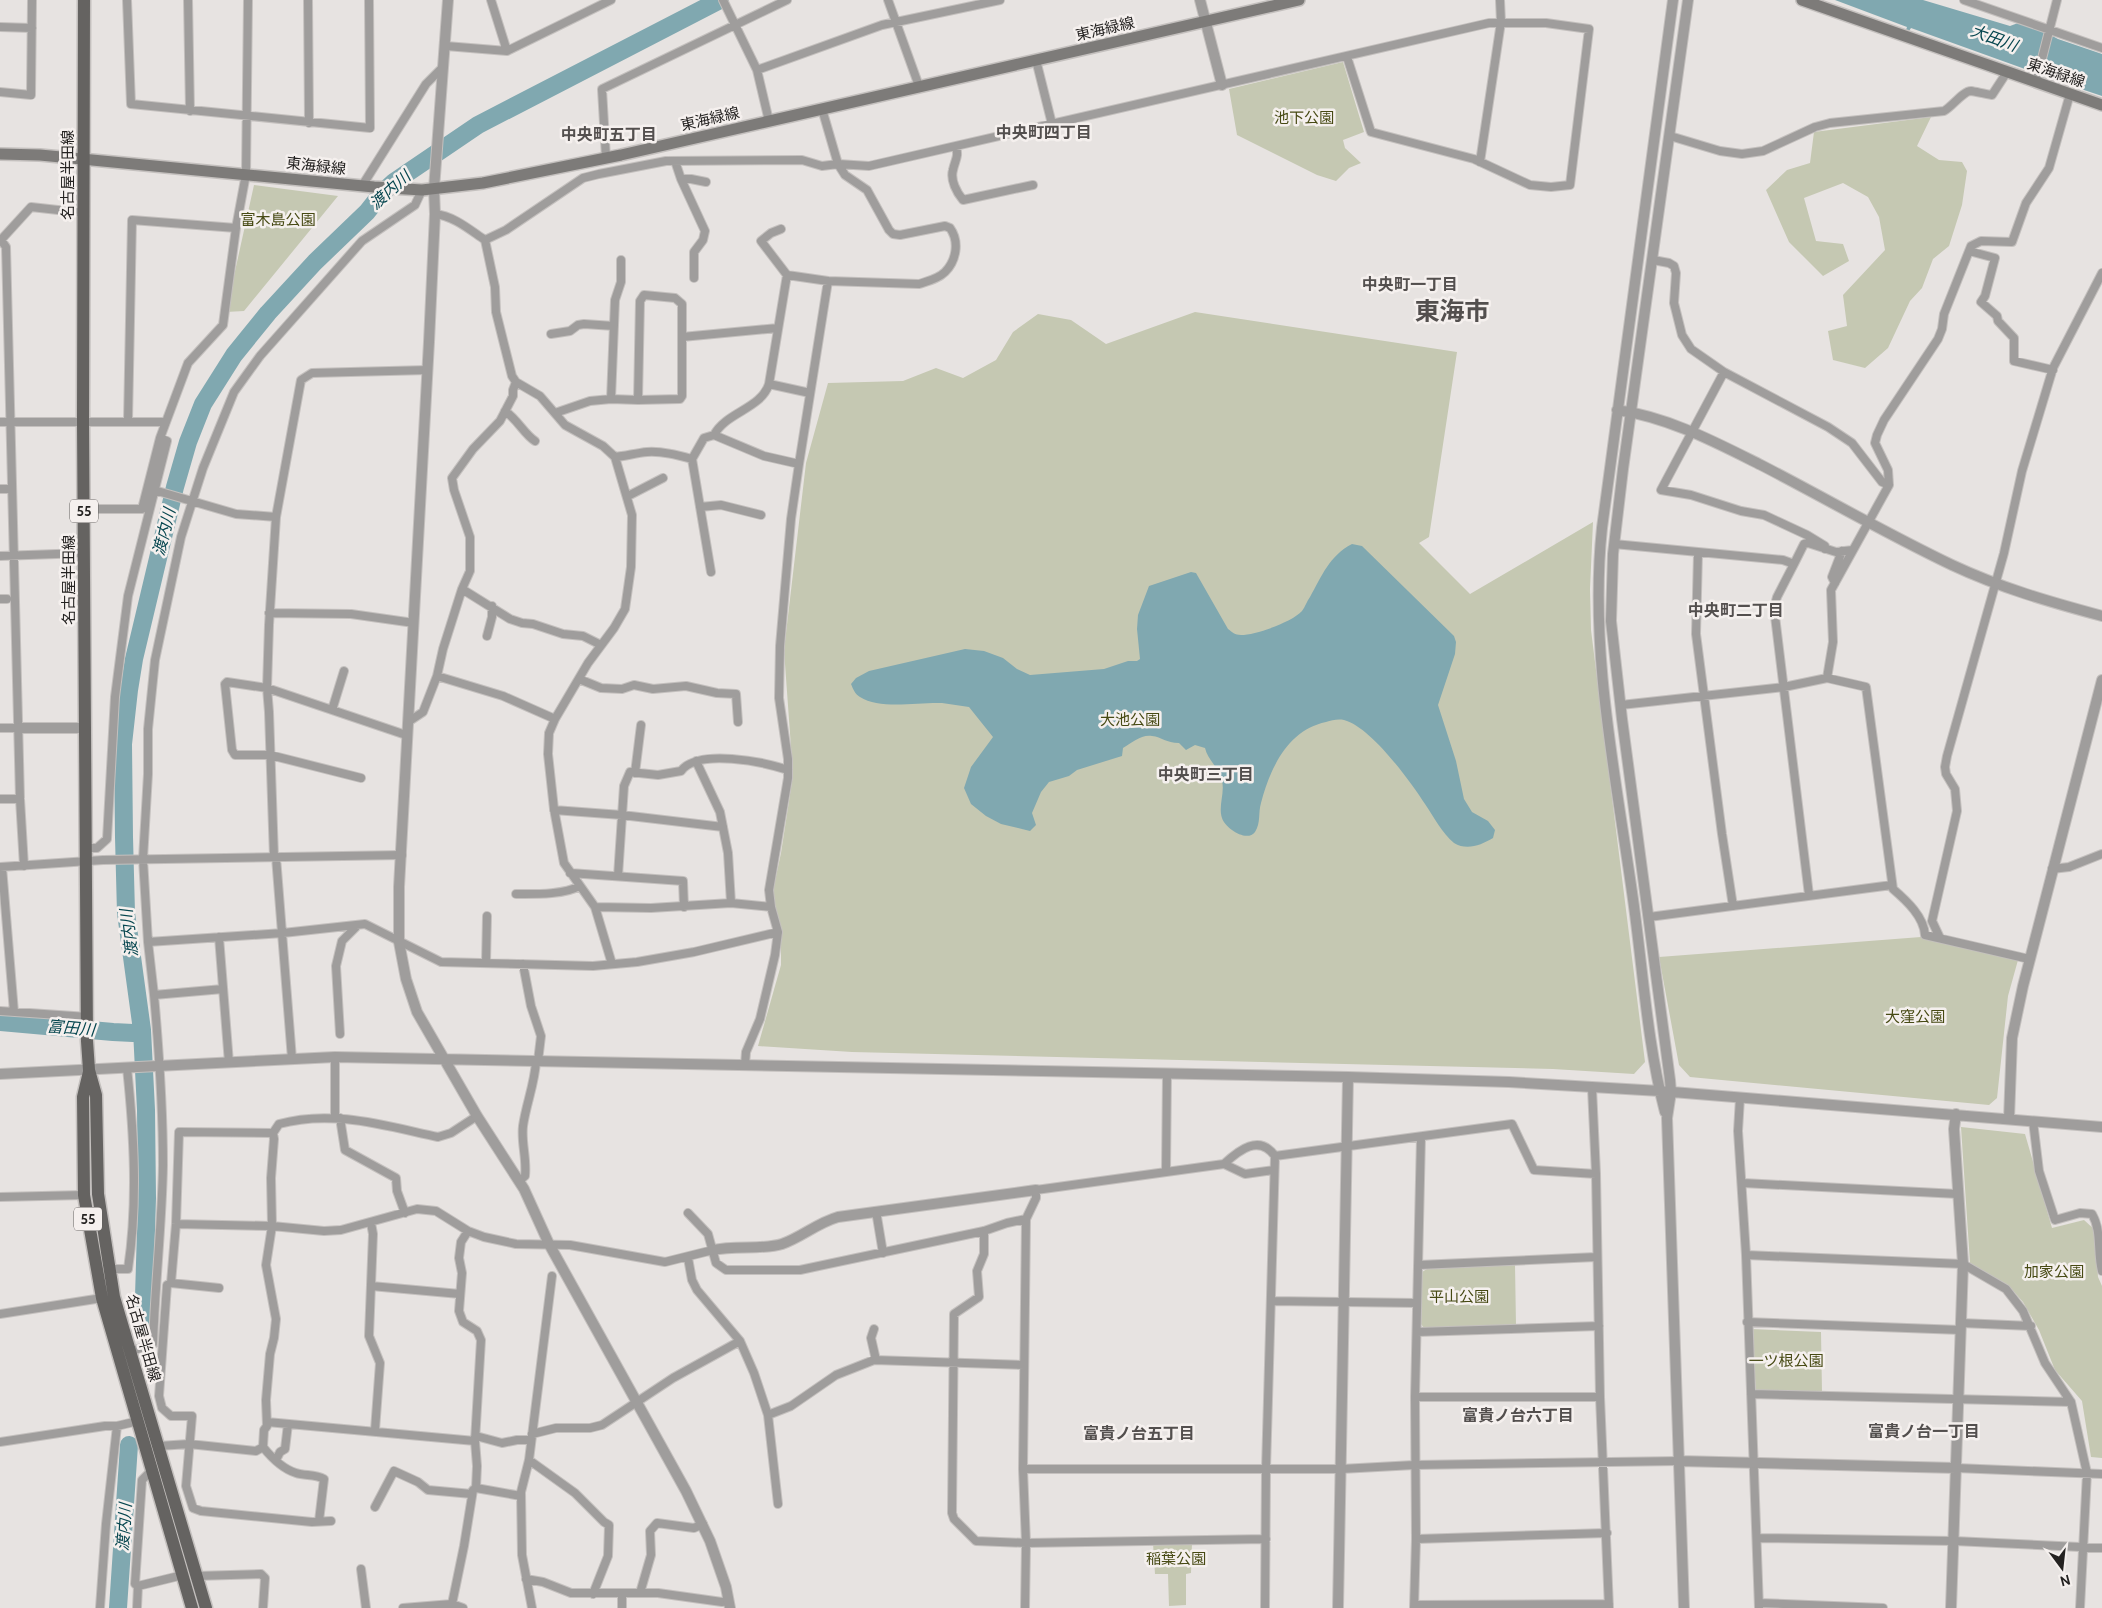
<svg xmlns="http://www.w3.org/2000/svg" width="2102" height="1608" font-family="Cabin,'Noto Sans JP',sans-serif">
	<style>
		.green { fill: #c5c8b2 }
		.water { fill: #80a8b0 }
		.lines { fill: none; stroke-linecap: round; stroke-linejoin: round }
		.river { stroke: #80a8b0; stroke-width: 18 }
		.minor-casing { stroke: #c4c0be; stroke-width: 10 }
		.tertiary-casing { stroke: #c4c0be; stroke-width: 12 }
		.secondary-casing { stroke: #c4c0be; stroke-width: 14 }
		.primary-casing { stroke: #c4c0be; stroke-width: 15 }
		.minor { stroke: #9f9d9c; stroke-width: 8 }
		.tertiary { stroke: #9f9d9c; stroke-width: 10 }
		.secondary { stroke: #7d7b79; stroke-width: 11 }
		.primary { stroke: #656361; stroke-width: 12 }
		.labels { text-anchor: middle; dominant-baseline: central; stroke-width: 5; stroke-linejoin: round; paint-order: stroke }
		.shield { fill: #f5f0ee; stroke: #63605e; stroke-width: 1 }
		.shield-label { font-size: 14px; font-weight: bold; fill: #242221 }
		.street-label { font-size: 15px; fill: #242221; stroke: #f5f0ee }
		.park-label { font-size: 15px; fill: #474a14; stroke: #f5f0ee }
		.water-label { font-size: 16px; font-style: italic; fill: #06464f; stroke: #f5f0ee }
		.neighbourhood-label { font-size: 16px; font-weight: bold; fill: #534f4e; stroke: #f5f0ee }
		.town-label { font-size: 25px; font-weight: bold; fill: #534f4e; stroke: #f5f0ee }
	</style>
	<rect width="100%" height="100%" fill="#e7e3e1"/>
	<path class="green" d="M1343,62L1364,132L1343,140L1345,148L1361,163L1349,168L1336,181L1317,175L1237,135L1229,89Z
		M1931,117L1917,146L1939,160L1962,162L1967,171L1962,205L1949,246L1933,259L1922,288L1910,301L1888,348L1865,368L1833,360L1828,331L1847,326L1843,295L1885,250L1879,217L1868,197L1843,183L1804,198L1816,241L1843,244L1849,261L1823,276L1789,242L1766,190L1787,170L1810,163L1814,132Z
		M254,185L338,196L244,311L226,312Z
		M1195,312L1457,352L1429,537L1419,543L1470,594L1593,522L1590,589L1591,630L1645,1062L1634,1074L1553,1069L852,1052L758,1046L781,965V937L772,895L781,853L793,775L784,650L806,463L828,383L903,381L936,368L963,378L996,360L1013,332L1038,314L1071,320L1106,344Z
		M1921,937L2018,960L2008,996L1997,1098L1989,1105L1690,1077L1679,1065L1659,957Z
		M1961,1127L2025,1134L2052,1228L2084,1220L2095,1230L2098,1277L2102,1286V1458L2091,1457L2082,1401L2055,1370L2039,1330L2023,1302L2008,1285L1970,1263Z
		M1515,1265L1516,1325L1424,1328L1421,1324L1422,1272L1427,1269Z
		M1751,1329L1821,1332L1822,1392L1756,1391Z
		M1153,1543H1192L1191,1573L1186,1574V1605L1169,1606L1168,1574H1155Z"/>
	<path class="water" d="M1835,0H1923L2010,26L2018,23L2037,28L2058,39L2102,54V96L2072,86L2071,88L2069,85L1911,28L1909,31L1906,30L1907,27Z
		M1352,544L1362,546L1454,636L1456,642L1455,654L1438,705L1456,761L1464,799L1472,812L1488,821L1495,830L1493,838C1481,845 1467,851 1454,843C1442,833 1434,817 1425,804C1410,781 1371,727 1344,720C1338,719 1332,720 1326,722C1288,730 1270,768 1261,803C1258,813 1261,823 1255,832C1247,843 1225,828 1222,818C1218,806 1225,793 1222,781C1219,767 1208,761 1205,748L1195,745L1186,750L1179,743C1166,743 1162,737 1152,736C1142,734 1131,743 1123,748L1122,756L1077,770L1069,776L1049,782L1041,792L1032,813L1036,825L1030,831L1001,824L986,816L971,804L964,788L971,767L993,737L969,707C960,706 951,704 942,703C918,702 880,710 860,697C855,694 853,689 851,684L856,678L869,671L965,649L984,651L1003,658L1017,669L1030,675L1104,669L1128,661H1137L1140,659L1137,629L1138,615L1149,586L1191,572L1196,573L1228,629C1232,632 1235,635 1241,635C1256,635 1292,622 1302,611C1305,607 1307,601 1310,597C1322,576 1329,556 1352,544Z"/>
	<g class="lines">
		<path class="river" d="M0,1022L113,1032L133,1033L142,1030
			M143,1329L147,1198L146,1110L142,1030L126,913L124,837L123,744L129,690L134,659L175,487L188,442L203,404L234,355L268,313L315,262L367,212L382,193L394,182L478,125L720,0
			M118,1608L129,1445"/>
		<defs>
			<path id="minor" d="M127,0L131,104L370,128L369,0
				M188,0L190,111
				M308,0L309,123
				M491,0L507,51
				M723,0L757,70L769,121
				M888,0L919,86
				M1964,0L2102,48
				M0,27L32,28
				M446,46L507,51L611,0
				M1036,60L1052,124
				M757,70L882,25L1000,0
				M2036,82L2057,0
				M0,92L31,95L32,0
				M822,109L838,164L869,166L1489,23H1546L1589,29L1570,185L1551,187L1530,185L1474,159L1371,132L1347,57
				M1670,136L1720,151L1742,154L1763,151L1815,127L1830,123L1944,111C1952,107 1963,91 1971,91C1977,92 1985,94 1992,95L2007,72
				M956,147C959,157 955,160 953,170C950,180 957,193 963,200L1033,185
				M606,158L602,89L787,0
				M675,161L681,179
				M1480,162L1501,22L1500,0
				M362,186L426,84L443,67
				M435,214C454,216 470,230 485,240L495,287L496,312L512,376L516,382L540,396L565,425L603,446L615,457L632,515L631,567L625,609L614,628L588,663L555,719L549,733L548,754L554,809L564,863L595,907L651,908L731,903L771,907L769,890L788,778V759L779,698L780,646L791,519L799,464L764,456L714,435L704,438L692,459C677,455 662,451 647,452C636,453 626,456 615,457
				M1,240L6,247L20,799L24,866
				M485,240L506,230L583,178L599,174L666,161L802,160L822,166L838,164L845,175L867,190L889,230L893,234L900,235L945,226L950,228C960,242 956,261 945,272C938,279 928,281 919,284L828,281L787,275L761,241L771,233L781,229
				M0,241L31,207L85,213
				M1969,251L1995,258L1985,296L1981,302L1997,316L1998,321L2014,338V361L2053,370
				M1653,260L1669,263L1674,266L1676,273L1674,303L1682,335L1691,349L1724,372L1828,427L1852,443L1882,482L1889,485
				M787,275L769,384L810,393
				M694,278V252L703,240L705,231L681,179H691L706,182
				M551,334L570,331L578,325L584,324L614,326
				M682,337V396L680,399L638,400L640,301L644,295L675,298L682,304V337L778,328
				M1724,372L1661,490L1691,495L1741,511L1764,515L1807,535L1825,546V549
				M611,399L638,400
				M505,411C518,420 524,434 535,441
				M555,413L590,401L611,399L615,300L621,282V260
				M128,421L132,220L236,228
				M0,422H166
				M714,435C726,412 761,409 769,384
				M692,459L711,572
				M799,464L828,281
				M0,489H12
				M154,490L236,514L276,517
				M628,496L663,478
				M700,507L721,505L761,515
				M84,509H142L160,438L188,363L223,325L236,228L246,174L248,0
				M1614,544L1783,560L1794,564L1777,597L1774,608L1809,895
				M1698,553L1696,634L1722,834L1733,906
				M0,556L85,553
				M1794,564L1804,544L1808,543L1836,552L1853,550
				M1835,583L1832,577L1842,551
				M462,589L510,619L522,623L533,624L563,634L583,636L601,645
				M0,599H7
				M269,613L351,614L414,623
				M487,636L492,617V606
				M437,676L503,696L555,719
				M1827,678L1833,642L1831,590L1889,485L1888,470L1875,443L1877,435L1884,420L1938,339L1942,329L1944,314L1971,246L1981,241L2012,242L2026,203L2049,168L2070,94
				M579,679L601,688L622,689L634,685L653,689L686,686L717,693L736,694L738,722
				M1621,705L1784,687L1827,678L1866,687L1893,889C1907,901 1924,917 1925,935L2029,959
				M332,710L344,671
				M408,722L423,712L437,676L443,649L462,589L470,571V537L454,490L452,478L473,449L500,421L513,396V390L516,382
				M0,728H19
				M696,761L720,812L728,853L731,903
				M635,773L641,725
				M361,778L270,755H235L232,750L225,684L227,682L267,688L406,735
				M0,799H20
				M554,810L622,815L723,827
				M86,848H97L107,839L115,697L128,596L167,441L160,438
				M274,857L269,712L267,688L269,625L276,517L301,380L312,373L428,370
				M276,857L292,1059
				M0,867L103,860L402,855
				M2,867L14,1012
				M2052,869L2069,867L2102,854
				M570,873L683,881L684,907
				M618,876L624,786L630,772L658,775L681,771C698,748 764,762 788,770
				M516,894C533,894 565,895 579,886
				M595,907L612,964
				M1649,917L1892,885
				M219,937L229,1063
				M1940,938L1932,921L1957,811L1955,789L1946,774L1945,767L1947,756L2004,553L2022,471L2053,368L2102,273
				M148,942L283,933L365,924L441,962L593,966L637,962L694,952L778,932
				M486,963L487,916
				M523,964L531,1006L541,1036L538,1061
				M223,989L154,995L148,942L143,859L148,774V729L155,660L181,537L203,468L234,392L260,356L362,241L415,205L422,190
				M0,1011L88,1017
				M340,1034L336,966L342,941L358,925
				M335,1057V1118
				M745,1065L746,1052L760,1019L775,955L778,932L771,907
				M1592,1088L1596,1174L1600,1397L1609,1608
				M1740,1098L1738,1131L1746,1255L1759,1608
				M340,1118L345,1150L396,1178L397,1191L405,1213
				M2033,1121L2039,1171L2055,1220L2080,1213L2092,1214C2102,1231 2097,1251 2102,1271
				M1275,1156L1512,1124L1534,1170L1596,1174
				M1224,1164L1245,1174L1274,1170
				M1166,1172L1167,1073
				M519,1181L525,1176C527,1158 521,1143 523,1126C526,1104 535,1083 536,1061
				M1743,1183L1958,1194
				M0,1197L84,1195
				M876,1211L883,1253
				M688,1213L708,1234L716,1263L726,1270H800L984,1231L1007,1223L1026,1219
				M371,1223L373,1234L369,1336L380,1363L375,1430
				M176,1224L272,1226L324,1231L341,1230L417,1209L436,1211L468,1231L484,1237L516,1244L570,1245L665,1262L713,1250
				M984,1231V1254L977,1271L979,1297L954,1314L952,1513L954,1519L976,1541L1026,1543L1266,1539
				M1746,1255L1963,1264L2006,1289L2023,1311L2045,1363L2071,1402L2087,1473L2080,1608
				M688,1258L692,1280L697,1290L740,1341L754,1373L768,1415L778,1504
				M1419,1265L1596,1257
				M109,1269H128C138,1203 134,1134 127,1068
				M171,1283L167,1285L159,1396L162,1408L171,1416H192L186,1486L193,1508L201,1511L312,1522L331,1521
				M371,1286L460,1294
				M219,1288L171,1283L176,1224L179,1132L273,1133
				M1271,1301L1417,1303
				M0,1314L102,1298
				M1747,1322L1961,1330
				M1961,1323L2031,1326
				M874,1329L871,1338L876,1360
				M1417,1332L1599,1326
				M129,1352L153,1344C155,1284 162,1225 163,1165C163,1108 159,1051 154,995
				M1751,1394L2071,1402
				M1415,1397H1600
				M768,1415L791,1406L836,1375L874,1360L1024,1365
				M267,1422L475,1441
				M532,1434L556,1428H590L602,1425L673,1378L740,1341
				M476,1436L502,1443L517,1440H531
				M0,1442L105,1426H117L138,1421
				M159,1446L189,1444L256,1451L263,1447L264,1430L267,1426L266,1400L270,1354L274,1338L276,1319L266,1265L272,1226L271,1178L274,1139L273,1133L279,1124C332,1109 386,1126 438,1137L451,1133L477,1116
				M263,1447C271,1457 283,1469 296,1473C305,1476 315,1474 324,1479L319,1521
				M276,1460L280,1452L285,1449L288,1424
				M529,1460L575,1493L604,1522L609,1525L608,1556L593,1594
				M1956,1468L2102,1474
				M1023,1469H1341L1414,1465L1679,1461
				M476,1488L521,1496
				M375,1507L394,1471L418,1482L428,1490L472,1494
				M1757,1538L1954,1541L2102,1548
				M1416,1539L1607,1533
				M361,1569L366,1608
				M196,1576L261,1574L265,1578L263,1608
				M526,1579L543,1582L571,1593H658L722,1602L729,1601
				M138,1586L183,1575
				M640,1593L651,1555L650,1531L657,1523L694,1528L703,1524
				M1759,1603L1883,1608
				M452,1604L464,1546L473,1490L476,1488L477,1466L475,1441L481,1340L477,1331L463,1322L459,1311L462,1273L459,1258L461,1242L468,1231
				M1414,1605L1609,1604
				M100,1608L106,1524L117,1426
				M137,1608L138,1586L135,1584L142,1480L152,1470
				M403,1608L452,1604L463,1608
				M532,1608L522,1555L521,1492L529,1460L552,1276
				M622,1608V1594
				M1025,1608L1026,1543L1023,1469L1026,1219L1036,1198V1190L1224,1164C1239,1150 1259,1134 1275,1156L1266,1469L1265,1608
				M1414,1608L1416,1539L1415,1397L1421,1137"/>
			<path id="tertiary" d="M448,0L434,189L435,214L429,342L399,887V942L406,979L417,1012L477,1116L524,1189L549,1244L686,1491L710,1541L726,1587L730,1608
				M1200,0L1222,85
				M1617,410C1668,417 1715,442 1761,465C1825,498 1887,534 1952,565C2001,588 2050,602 2102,616
				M19,728H86
				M0,1074L335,1057L1348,1077L1509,1082L1660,1091L2102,1127
				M1665,1112C1647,1043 1643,970 1633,899C1616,777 1589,651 1602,528L1673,0
				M2009,1119L2012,1038L2023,986L2102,680
				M713,1250C734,1245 764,1250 782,1244C802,1237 817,1223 838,1217L1036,1190
				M1679,1461L1956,1468
				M1338,1608L1348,1077
				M1684,1608L1667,1118L1671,1092L1670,1080L1622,719L1611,621L1613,554L1623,469L1688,0
				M1951,1608L1963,1264L1954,1129L1956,1114"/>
			<path id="secondary" d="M1802,0L2102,105
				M0,154L40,155L374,187L422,190L483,183L621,155L1299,0"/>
			<path id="primary" d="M84,0L83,421L87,1041L89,1070L96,1095L98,1194L114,1297L206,1608
				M89,1072L83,1097L84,1195L102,1298L192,1608"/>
		</defs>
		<use href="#minor" class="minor-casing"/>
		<use href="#tertiary" class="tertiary-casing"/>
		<use href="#secondary" class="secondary-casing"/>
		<use href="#primary" class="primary-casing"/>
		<use href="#minor" class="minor"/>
		<use href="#tertiary" class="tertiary"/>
		<use href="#secondary" class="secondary"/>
		<use href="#primary" class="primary"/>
	</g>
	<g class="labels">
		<g class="shield">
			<rect x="70" y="499.5" width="28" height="23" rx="4"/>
			<rect x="74" y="1207.5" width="28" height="23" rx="4"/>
		</g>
		<g class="shield-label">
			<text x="84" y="511">55</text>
			<text x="88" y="1219">55</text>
		</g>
		<g class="street-label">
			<text transform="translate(1105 29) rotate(-13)">東海緑線</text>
			<text transform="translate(2056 73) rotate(19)">東海緑線</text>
			<text transform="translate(710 119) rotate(-13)">東海緑線</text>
			<text transform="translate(316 166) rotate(6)">東海緑線</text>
			<text transform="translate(68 175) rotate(-90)">名古屋半田線</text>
			<text transform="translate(69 580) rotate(-90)">名古屋半田線</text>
			<text transform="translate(143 1338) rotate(74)">名古屋半田線</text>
		</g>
		<g class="park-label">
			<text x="1304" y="118">池下公園</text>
			<text x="278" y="220">富木島公園</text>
			<text x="1130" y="720">大池公園</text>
			<text x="1915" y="1017">大窪公園</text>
			<text x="2054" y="1272">加家公園</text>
			<text x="1459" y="1297">平山公園</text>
			<text x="1786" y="1361">一ツ根公園</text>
			<text x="1176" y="1559">稲葉公園</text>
		</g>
		<g class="water-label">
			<text transform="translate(1994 38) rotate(20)">大田川</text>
			<text transform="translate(390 190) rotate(-42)">渡内川</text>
			<text transform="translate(164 532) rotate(-76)">渡内川</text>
			<text transform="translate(129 933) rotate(-97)">渡内川</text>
			<text transform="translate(71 1028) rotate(5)">富田川</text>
			<text transform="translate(124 1527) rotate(-86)">渡内川</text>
		</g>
		<g class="neighbourhood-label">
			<text x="1044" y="132">中央町四丁目</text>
			<text x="609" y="134">中央町五丁目</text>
			<text x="1410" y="284">中央町一丁目</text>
			<text x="1736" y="610">中央町二丁目</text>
			<text x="1206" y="774">中央町三丁目</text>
			<text x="1518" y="1415">富貴ノ台六丁目</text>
			<text x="1924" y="1431">富貴ノ台一丁目</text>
			<text x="1139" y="1433">富貴ノ台五丁目</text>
		</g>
		<g class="town-label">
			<text x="1452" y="311">東海市</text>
		</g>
	</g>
	<g transform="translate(2062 1568) rotate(165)" stroke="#f5f0ee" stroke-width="4" paint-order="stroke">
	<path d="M0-4L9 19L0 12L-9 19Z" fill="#242221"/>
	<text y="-8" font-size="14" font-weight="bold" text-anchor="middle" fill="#242221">N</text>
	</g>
</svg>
